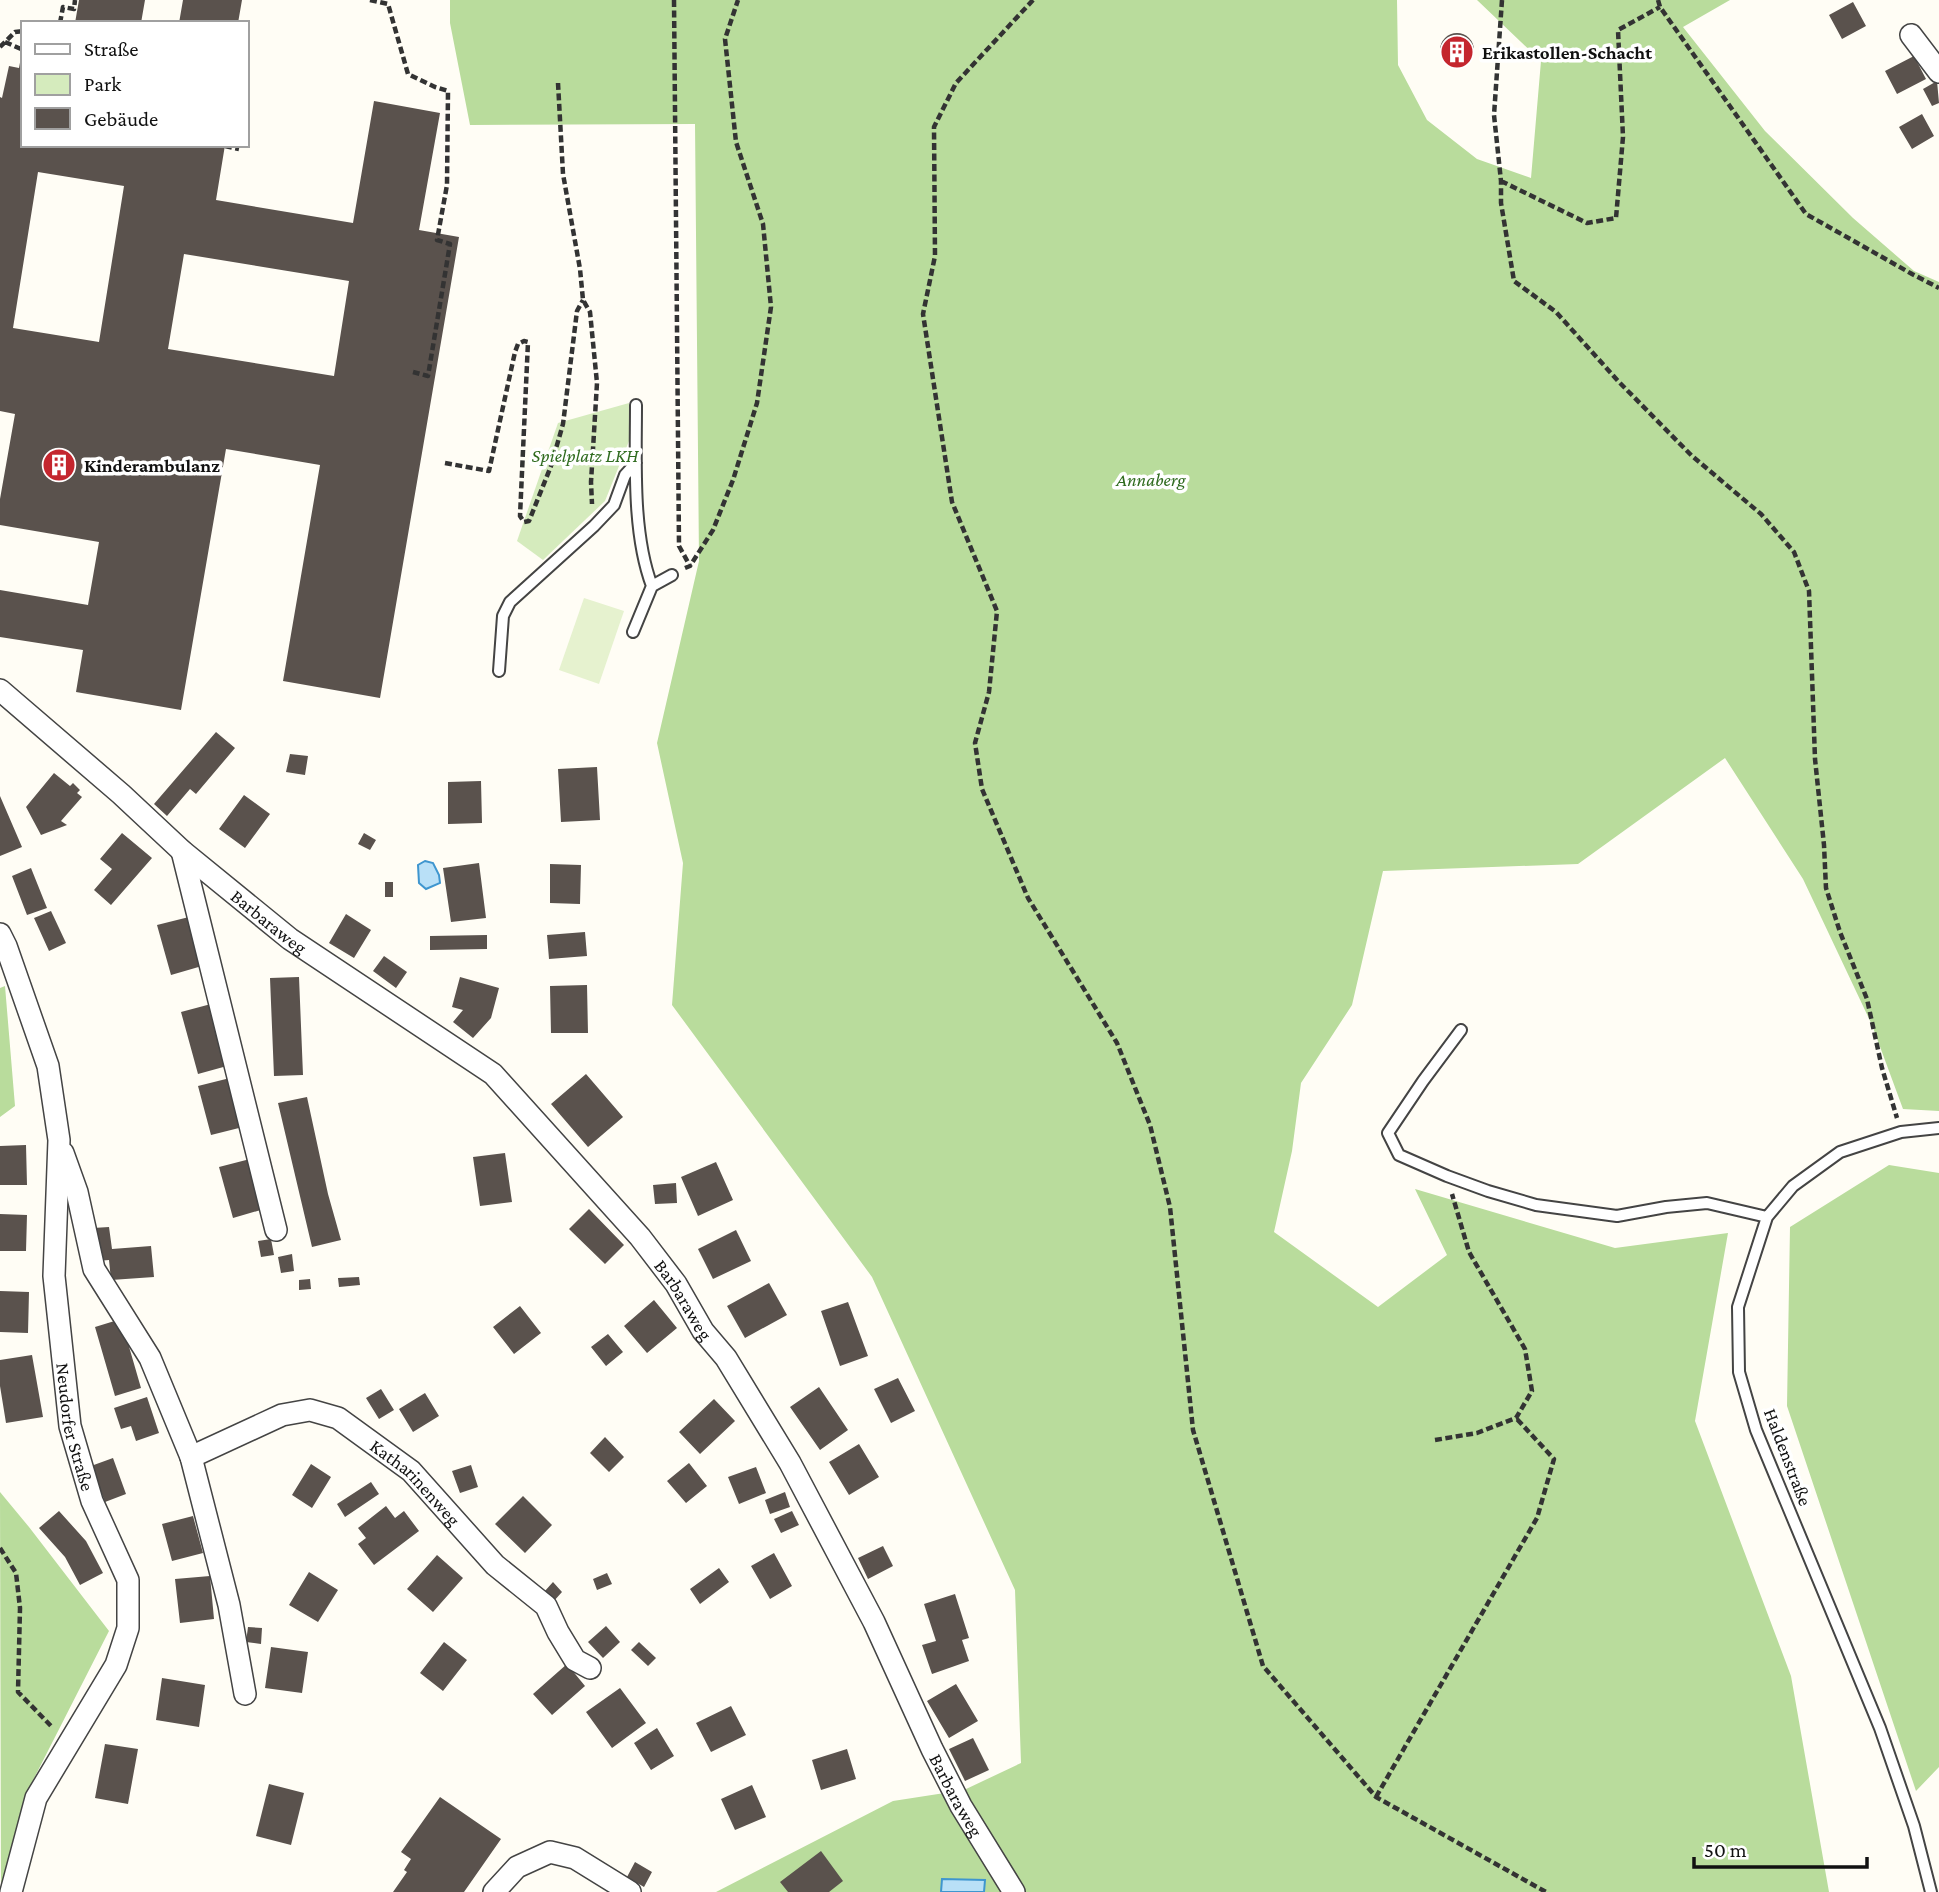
<svg xmlns="http://www.w3.org/2000/svg" width="1939" height="1892" font-family="'Crimson Pro',serif">
	<style>
		.green { fill: #d5ebbd }
		.forest { fill: #b9dc9c }
		.pitch { fill: #e6f2cf }
		.water { fill: #b9e0f7; stroke: #3f96cf; stroke-width: 2 }
		.building { fill: #5a524d; fill-rule: evenodd }
		.lines { fill: none; stroke-linecap: round; stroke-linejoin: round }
		.service-casing { stroke: #444; stroke-width: 14 }
		.minor-casing { stroke: #444; stroke-width: 24 }
		.path { stroke: #333; stroke-width: 4.5; stroke-dasharray: 7 3.5; stroke-linecap: butt }
		.service { stroke: #fff; stroke-width: 10 }
		.minor { stroke: #fff; stroke-width: 21 }
		.labels { text-anchor: middle; dominant-baseline: central; stroke-width: 7; stroke-linejoin: round; paint-order: stroke }
		.poi-label { font-size: 19px; font-weight: bold; fill: #111; stroke: #fff; text-anchor: start }
		.park-label { font-size: 19px; font-style: italic; fill: #2f6b1f; stroke: #fff }
		.street-label { font-size: 19px; fill: #111; stroke: #fff }
	</style>
	<rect width="100%" height="100%" fill="#fffdf5"/>
	<path class="green" d="M629,403V441L605,501L543,560L517,541L558,423Z"/>
	<path class="forest" d="M450,0H1397L1398,65L1427,120L1477,159L1531,178L1541,61L1477,0H1730L1683,27L1765,131L1853,218L1914,271L1939,282V1111L1903,1109L1872,1025L1803,879L1725,758L1578,864L1383,871L1352,1005L1301,1083L1292,1151L1274,1232L1378,1307L1447,1255L1415,1189L1615,1248L1728,1233L1695,1421L1791,1676L1829,1892H716L893,1801L964,1790L1021,1763L1015,1590L872,1277L672,1005L683,863L657,743L699,561L695,124L470,125L450,23Z
		M5,986L15,1106L0,1117V988Z
		M1889,1165L1939,1173V1767L1916,1791L1787,1406L1790,1227Z
		M0,1492L29,1527L109,1631L25,1796L1,1892Z"/>
	<path class="pitch" d="M584,598L624,611L599,684L559,670Z"/>
	<path class="water" d="M425,861L433,863L439,875L440,883L426,889L419,883L418,865Z
		M942,1879L985,1880L984,1892H941Z"/>
	<path class="building" d="M79,0H145L141,23H75Z
		M183,0H242L238,23H179Z
		M1853,2L1866,26L1842,39L1829,15Z
		M1440 50a17 17 0 1 1 34 0a17 17 0 1 1-34 0Z
		M1914,56L1926,79L1897,94L1885,71Z
		M21,57L23,145H225L216,200L353,223L374,101L440,113L419,230L459,237L380,698L283,681L320,465L226,449L181,710L76,692L83,650L0,637V590L88,605L99,542L0,525V499L15,414L0,411V97L2,98L9,66L19,68ZM38,172L124,186L99,342L13,328ZM184,254L349,281L334,376L168,349Z
		M1937,81L1939,103L1932,106L1923,89Z
		M1922,114L1934,136L1912,149L1899,127Z
		M216,732L235,748L196,794L190,789L167,816L154,804Z
		M290,754L308,756L305,775L286,772Z
		M597,767L600,820L561,822L558,769Z
		M54,773L70,786L73,783L80,790L77,793L82,797L61,821L67,825L41,835L26,807Z
		M481,781L482,823L448,824V782Z
		M244,795L270,814L245,848L219,829Z
		M0,796L22,847L0,856Z
		M122,833L152,858L111,905L94,890L112,869L100,859Z
		M364,833L376,840L370,850L358,844Z
		M479,863L486,918L451,922L443,868Z
		M550,864L581,865L580,904L550,903Z
		M31,868L47,908L27,915L12,876Z
		M385,882H393V897H385Z
		M51,911L66,943L49,951L34,918Z
		M346,914L371,930L354,958L329,943Z
		M189,917L202,966L171,975L157,925Z
		M585,932L587,956L549,959L547,935Z
		M487,935V949L430,950V936Z
		M384,956L407,972L396,988L373,971Z
		M299,977L303,1075L274,1076L270,978Z
		M460,977L499,988L491,1018L473,1038L453,1022L463,1010L452,1007Z
		M587,985L588,1033H551L550,986Z
		M211,1004L227,1066L198,1074L181,1012Z
		M586,1074L623,1117L588,1147L551,1104Z
		M230,1078L243,1127L211,1135L198,1086Z
		M307,1097L328,1194L341,1240L312,1247L278,1103Z
		M26,1145L27,1185H0V1146Z
		M505,1153L512,1202L480,1206L473,1157Z
		M250,1159L264,1209L233,1218L219,1167Z
		M716,1162L733,1200L698,1216L681,1177Z
		M676,1183L677,1203L655,1204L653,1185Z
		M589,1209L624,1245L605,1264L569,1229Z
		M0,1214L27,1215L26,1251H0Z
		M109,1227L112,1249L151,1246L154,1277L111,1280L109,1260L97,1261L93,1228Z
		M736,1230L751,1261L713,1279L698,1249Z
		M271,1239L274,1255L261,1257L258,1241Z
		M292,1254L294,1271L281,1273L278,1257Z
		M359,1277L360,1285L339,1287L338,1278Z
		M310,1279L311,1289L299,1290V1280Z
		M769,1283L787,1315L745,1338L727,1306Z
		M0,1291L29,1292L28,1333L0,1332Z
		M654,1300L677,1328L647,1353L624,1326Z
		M848,1302L868,1356L840,1366L821,1311Z
		M520,1306L541,1333L514,1354L493,1327Z
		M121,1319L141,1388L115,1396L95,1327Z
		M608,1334L623,1352L606,1366L591,1347Z
		M32,1355L43,1417L6,1423L0,1386V1360Z
		M898,1378L915,1411L891,1423L874,1389Z
		M819,1387L848,1430L820,1450L790,1407Z
		M381,1389L394,1410L379,1419L366,1398Z
		M425,1393L439,1416L413,1432L399,1409Z
		M147,1397L159,1433L136,1441L131,1426L121,1429L114,1408Z
		M714,1399L735,1421L700,1454L679,1432Z
		M605,1437L624,1457L609,1472L590,1453Z
		M859,1444L879,1477L849,1495L829,1462Z
		M113,1458L126,1494L105,1502L91,1466Z
		M689,1463L707,1486L686,1503L667,1481Z
		M311,1464L331,1477L312,1508L292,1495Z
		M471,1465L478,1487L460,1493L452,1471Z
		M756,1467L766,1493L739,1504L728,1477Z
		M371,1482L379,1494L345,1517L337,1504Z
		M785,1492L790,1507L770,1514L765,1500Z
		M523,1496L552,1525L525,1553L495,1524Z
		M386,1506L395,1518L404,1511L419,1531L374,1565L358,1544L366,1538L358,1528Z
		M59,1511L86,1541L103,1573L80,1585L65,1557L39,1528Z
		M792,1511L799,1525L781,1533L774,1519Z
		M193,1516L203,1553L172,1561L162,1524Z
		M883,1546L893,1566L868,1579L858,1558Z
		M774,1553L792,1586L770,1599L751,1566Z
		M437,1555L463,1578L433,1612L407,1589Z
		M719,1568L729,1582L700,1604L690,1589Z
		M309,1572L338,1590L318,1622L289,1605Z
		M607,1573L612,1584L597,1590L593,1579Z
		M210,1576L214,1619L180,1623L175,1579Z
		M553,1582L562,1592L553,1602L544,1592Z
		M955,1594L969,1638L962,1640L969,1661L932,1674L922,1645L936,1641L924,1604Z
		M606,1626L620,1642L603,1658L588,1642Z
		M248,1627L262,1628L261,1644L246,1642Z
		M444,1642L467,1660L443,1691L420,1673Z
		M639,1642L656,1658L648,1666L631,1650Z
		M271,1647L308,1652L302,1693L265,1688Z
		M567,1664L585,1686L552,1715L533,1694Z
		M162,1678L205,1685L199,1727L156,1720Z
		M956,1684L978,1721L949,1738L927,1701Z
		M620,1688L646,1723L612,1748L586,1712Z
		M731,1706L746,1735L711,1752L696,1723Z
		M657,1728L674,1756L651,1770L634,1743Z
		M973,1738L989,1770L965,1781L949,1749Z
		M105,1744L138,1749L128,1804L95,1798Z
		M847,1749L856,1779L821,1790L812,1760Z
		M269,1784L304,1793L291,1845L256,1836Z
		M752,1785L766,1817L735,1830L721,1799Z
		M440,1797L501,1839L464,1892H393L407,1872L404,1870L411,1859L401,1852Z
		M821,1851L843,1881L829,1892H788L780,1882Z
		M635,1862L652,1872L644,1887L627,1877Z"/>
	<g class="lines">
		<defs>
			<path id="service" d="M636,405C636,462 632,533 652,586
				M633,632L652,586L672,575
				M499,671L503,616L510,602L594,526L614,505L625,475L636,463
				M1461,1030L1423,1081L1388,1133L1399,1155L1447,1176L1488,1191L1536,1205L1617,1216L1666,1207L1707,1203L1767,1217
				M1931,1892L1914,1826L1880,1728L1756,1430L1739,1372L1738,1307L1767,1217L1793,1186L1840,1152L1901,1132L1939,1128"/>
			<g id="minor">
				<path d="M1911,35L1939,72"/>
				<path id="s1" d="M0,690L121,794L182,851L290,939L493,1074L640,1237L676,1284L703,1331L726,1358L790,1463L874,1622L932,1749L961,1806L1014,1892"/>
				<path d="M182,851L276,1230"/>
				<path id="s2" d="M0,934L6,946L48,1066L59,1140L54,1276L70,1426L92,1501L128,1580V1628L116,1665L36,1798L11,1892"/>
				<path d="M63,1153L77,1192L94,1269L150,1358L191,1457L229,1605L245,1694"/>
				<path id="s3" d="M191,1457L282,1415L310,1410L338,1418L411,1471L495,1565L546,1606L558,1632L575,1660L590,1668"/>
				<path d="M494,1892L517,1867L550,1852L575,1858L630,1892"/>
			</g>
		</defs>
		<use href="#service" class="service-casing"/>
		<use href="#minor" class="minor-casing"/>
		<path class="path" d="M370,0L388,4L408,74L435,87L448,91L447,185L437,240L450,244L428,376L413,372
			M674,0L679,546L690,566
			M1033,0L956,83L934,127L935,256L923,314L952,502L997,611L989,692L975,743L982,789L1028,898L1117,1043L1150,1125L1170,1207L1193,1430L1263,1666L1376,1797L1546,1892
			M1502,0L1494,115L1501,181V203L1514,281L1556,312L1619,382L1692,456L1761,514L1794,552L1809,591L1815,759L1824,845L1826,888L1840,932L1867,999L1882,1068L1897,1118
			M1658,0L1660,7L1806,214L1912,274L1939,288
			M60,23L63,7L74,9L75,0
			M5,42L21,49H23
			M0,47L15,32L23,31
			M558,83L563,174L580,269L583,300L590,312L597,383L591,482L592,504
			M225,146L239,149
			M1501,181L1587,223L1616,218L1623,137L1618,30L1660,7
			M445,463L489,471L515,352L518,344L524,341L528,342L520,516L524,522L529,521L551,466L563,424L577,311L583,300
			M685,568L690,566L713,530L733,480L757,403L771,307L763,224L736,142L725,39L738,0
			M1435,1440L1477,1433L1516,1418L1532,1391L1525,1349L1469,1252L1452,1194
			M0,1548L16,1573L20,1608L18,1692L53,1728
			M1376,1797L1537,1518L1554,1459L1516,1418"/>
		<use href="#service" class="service"/>
		<use href="#minor" class="minor"/>
	</g>
	<defs>
		<symbol id="building-disc" viewBox="-11 -11 22 22"><circle r="9.5" fill="#c4262e" stroke="#fff"/><path d="M-4-6H4V6H1V3H-1V6H-4ZM-2.5-4.3h1.7v1.8h-1.7ZM.8-4.3h1.7v1.8H.8ZM-2.5-1h1.7V.8h-1.7ZM.8-1h1.7V.8H.8Z" fill="#fff"/></symbol>
	</defs>
	<g fill-rule="evenodd">
		<use href="#building-disc" x="1438" y="33" width="38" height="38"/>
		<use href="#building-disc" x="40" y="446" width="38" height="38"/>
	</g>
	<g class="labels">
		<g class="poi-label">
			<text x="1482" y="52">Erikastollen-Schacht</text>
			<text x="84" y="465">Kinderambulanz</text>
		</g>
		<g class="park-label">
			<text x="585" y="455">Spielplatz LKH</text>
			<text x="1151" y="479">Annaberg</text>
		</g>
		<g class="street-label">
			<text stroke="none"><textPath href="#s1" startOffset="355">Barbaraweg</textPath></text>
			<text stroke="none"><textPath href="#s1" startOffset="922">Barbaraweg</textPath></text>
			<text stroke="none"><textPath href="#s2" startOffset="504">Neudorfer Straße</textPath></text>
			<text transform="translate(1788 1457) rotate(69)">Haldenstraße</text>
			<text stroke="none"><textPath href="#s3" startOffset="259">Katharinenweg</textPath></text>
			<text stroke="none"><textPath href="#s1" startOffset="1489">Barbaraweg</textPath></text>
		</g>
	</g>
	<rect x="21" y="21" width="228" height="126" fill="#ffffff" stroke="#a0a0a0" stroke-width="2"/>
	<rect x="35" y="44" width="35" height="10" fill="#ffffff" stroke="#a0a0a0" stroke-width="2"/>
	<text x="84" y="56" font-size="21" fill="#111111">Straße</text>
	<rect x="35" y="74" width="35" height="21" fill="#d5ebbd" stroke="#a0a0a0" stroke-width="2"/>
	<text x="84" y="91" font-size="21" fill="#111111">Park</text>
	<rect x="35" y="108" width="35" height="21" fill="#5a524d" stroke="#a0a0a0" stroke-width="2"/>
	<text x="84" y="126" font-size="21" fill="#111111">Gebäude</text>
	<path d="M1694 1857v10h173v-10" fill="none" stroke="#111111" stroke-width="3.5"/>
	<text x="1704" y="1857" font-size="21" fill="#111111" stroke="#ffffff" stroke-width="5" paint-order="stroke">50 m</text>
</svg>
